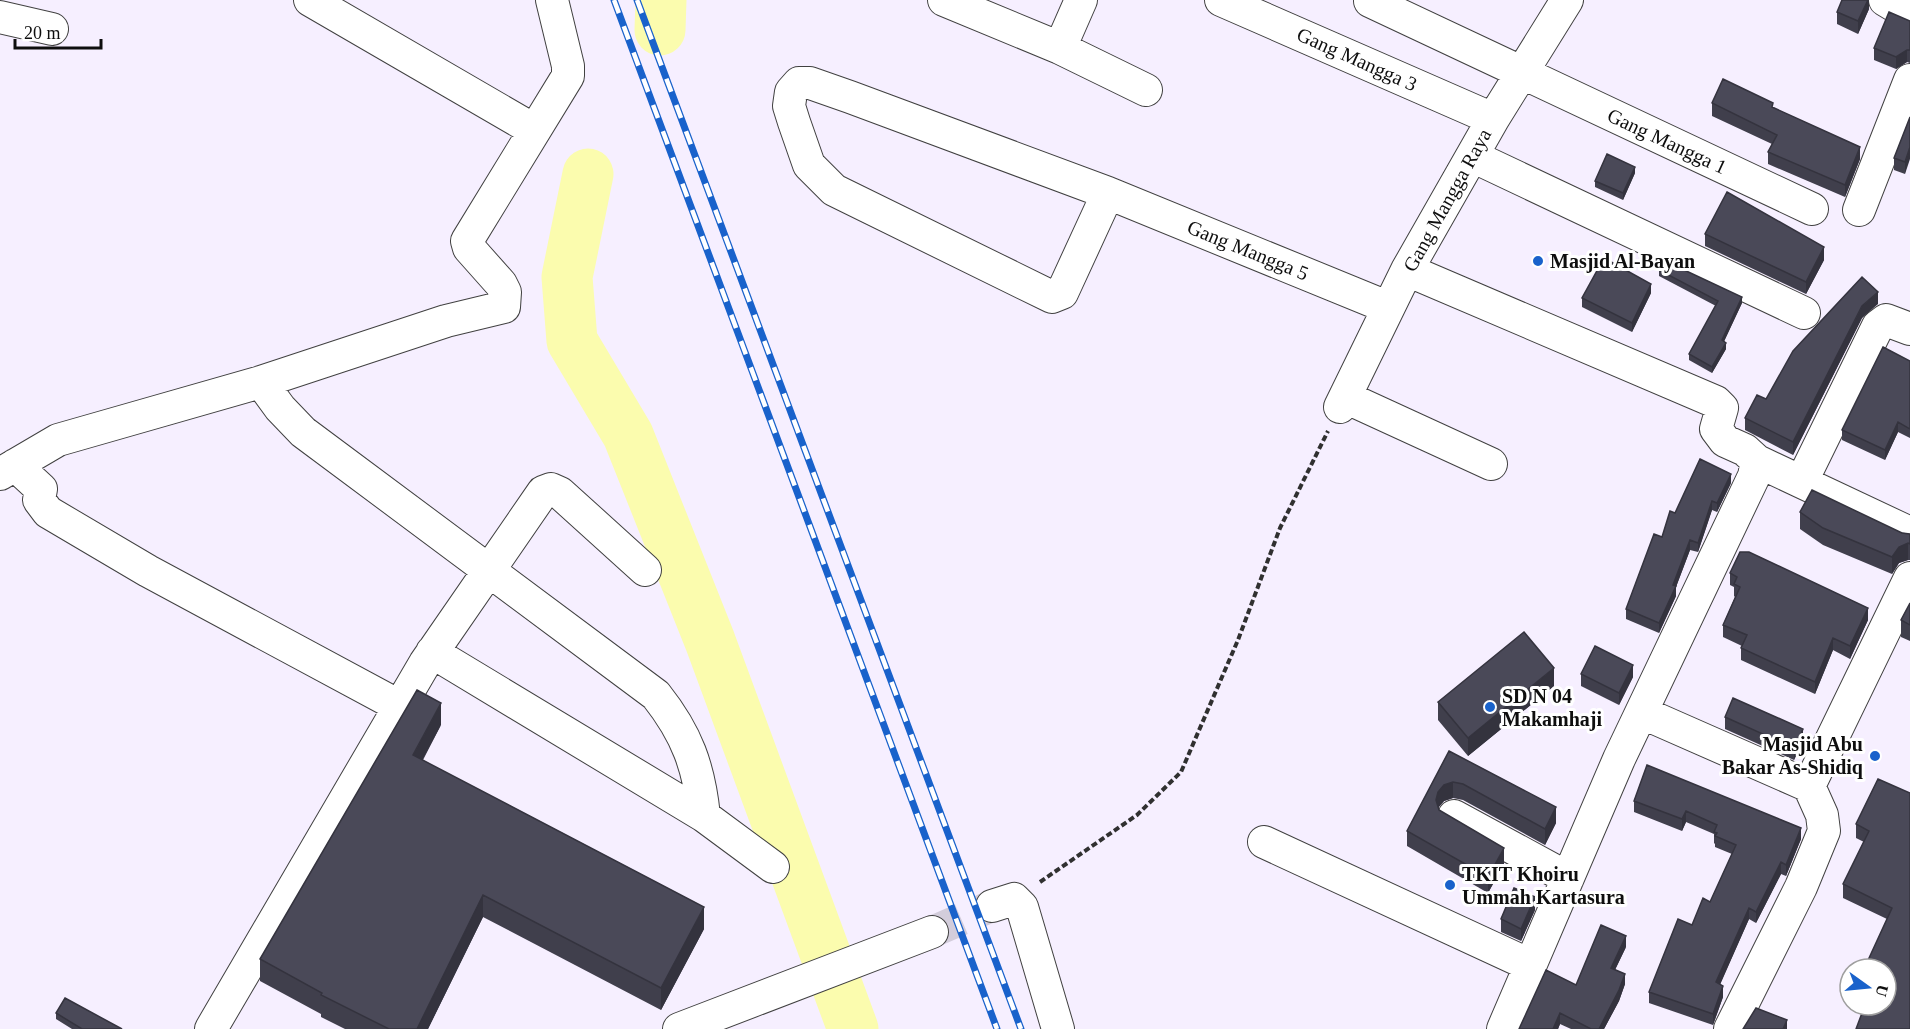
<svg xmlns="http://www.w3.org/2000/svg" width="1910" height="1029" font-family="Georgia,serif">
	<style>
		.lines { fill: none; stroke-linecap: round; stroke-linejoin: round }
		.river { stroke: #fbfcae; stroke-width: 51 }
		.minor-tunnel { stroke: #d3cddb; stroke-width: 32; stroke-dasharray: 32 16; stroke-linecap: butt }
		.minor-casing { stroke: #414141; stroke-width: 34 }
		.path { stroke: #303030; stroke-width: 4; stroke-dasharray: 6 3; stroke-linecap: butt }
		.minor { stroke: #fff; stroke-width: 32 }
		.rail-casing { stroke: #1962cb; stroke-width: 7 }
		.rail { stroke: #fff; stroke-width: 4.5; stroke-dasharray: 14; stroke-linecap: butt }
		.wall { fill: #403f4c }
		.shaded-wall { fill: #34333e }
		.building { fill: #4a4958; stroke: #34333e; stroke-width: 1.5 }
		.poi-dot { fill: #1962cb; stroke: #fff; stroke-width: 2 }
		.labels { text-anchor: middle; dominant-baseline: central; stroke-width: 6; stroke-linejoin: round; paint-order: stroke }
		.street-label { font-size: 20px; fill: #0e0e0e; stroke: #fff }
		.poi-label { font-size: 20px; font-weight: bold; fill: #0e0e0e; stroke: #fff; text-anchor: start }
	</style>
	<rect width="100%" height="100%" fill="#f6efff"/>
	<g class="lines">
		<path class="river" d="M660,30L661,0
			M588,174L567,277L572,341L628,435L710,641L853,1029"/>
		<path class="minor-tunnel" d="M932,932L992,906"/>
		<defs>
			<path id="minor" d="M310,0L534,130
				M552,0L568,66V76L467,241L469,248L501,284L505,292L504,307L446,321L261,382L280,408L303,432L656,695C687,734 699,767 704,816L773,867
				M944,0L1060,48L1146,90
				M1221,0L1493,119
				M1885,0L1910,15
				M1370,1L1812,209
				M0,17L52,29
				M1060,48L1081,0
				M1472,156L1804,313
				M1108,193L1062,293L1052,297L834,190L809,165L794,122L789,106L791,92L799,83H810L850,97L1108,193L1387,307
				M1859,210L1910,80
				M1407,270L1716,402L1722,408L1716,429L1725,441L1745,450L1757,461L1910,533
				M1345,397L1491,464
				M1340,407L1407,270L1493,119L1567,0
				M15,465L41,489L39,500L48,512L148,571L399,706
				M0,474L58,440L261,382
				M1802,481L1878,326L1886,320L1910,329
				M432,652L704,816
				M1643,713L1809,786
				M1454,816L1568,878
				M1264,842L1530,965
				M992,906L1014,899L1022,907L1058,1029
				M211,1029L425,663L543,492L551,489L560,493L645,570
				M679,1029L932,932
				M1503,1029L1619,759L1754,476L1757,461
				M1730,1029L1801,887L1824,831L1822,815L1809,786L1910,578"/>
		</defs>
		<use href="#minor" class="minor-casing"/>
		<path class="path" d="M1040,882L1137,815L1181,772L1238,640L1280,528L1328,431"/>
		<use href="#minor" class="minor"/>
		<defs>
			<path id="rail" d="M614,0L997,1029
				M637,0L1021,1029"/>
		</defs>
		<use href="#rail" class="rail-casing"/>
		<use href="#rail" class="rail"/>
	</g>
	<path class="wall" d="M1869,0V9L1858,34L1837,24V12Z
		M1910,21V63L1907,62L1896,69L1874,60V48Z
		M1712,103L1773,107L1860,159L1845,197L1768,164V152L1772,144L1712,116Z
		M1910,117L1905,174L1894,170V158Z
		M1635,173L1623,200L1595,187V181Z
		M1705,234L1824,260L1806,294L1705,246Z
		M1659,270L1742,303L1724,341L1726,349L1712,373L1689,360V354L1716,306L1659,276Z
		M1651,293L1632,332L1582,307V298Z
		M1878,304L1862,318L1793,455L1745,430V418L1766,399Z
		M1910,361V438L1898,432L1885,460L1842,440V430Z
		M1731,483L1717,512L1712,510L1698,552L1690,550L1676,587V596L1659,633L1626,619V609L1662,537L1675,513Z
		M1800,512L1910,534V560H1908L1899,563L1892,574L1823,545L1800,529Z
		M1730,573L1868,620L1850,659L1833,650L1815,694L1741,660V648L1742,646L1723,637V625L1735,597L1734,596V587L1730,585Z
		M1910,603V641L1901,637V620Z
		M1581,674L1633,677L1619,705L1581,686Z
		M1554,686L1468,756L1438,720V702Z
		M1725,717L1803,741L1794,760L1725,729Z
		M441,725L423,760L704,929L661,1010L483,917L428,1029H345L321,1017V1014L260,981V959Z
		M1449,751L1556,823L1545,845L1463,800L1453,798L1444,801L1438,808L1439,810L1504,864L1488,893L1407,846V831Z
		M1647,765L1801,839L1786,876L1781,874L1756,923L1749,919L1720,984L1723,997L1713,1025L1649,1003V992L1692,925L1710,902L1732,854L1715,847V844L1714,843V834L1686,822L1682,831L1634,812V801Z
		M1878,779L1910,1029L1886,1005L1887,919L1843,898V884L1864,842L1856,838V824Z
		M1535,910L1521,941L1501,932V919Z
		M1626,947L1615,970L1625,984L1619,1001L1604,1029H1571L1560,1024L1558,1029H1519Z
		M56,1013L122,1029H72L56,1019Z"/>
	<path class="shaded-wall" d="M1868,0H1869V9L1858,34V21Z
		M1907,50V62L1896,69V57Z
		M1860,147V159L1845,197V185Z
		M1910,147V159L1905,174V162Z
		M1635,167V173L1623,200V193Z
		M1824,247V260L1806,294V282Z
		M1651,284V293L1632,332V323Z
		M1878,292V304L1862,318L1793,455V442L1862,306Z
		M1742,297V303L1722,346V340Z
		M1726,343V349L1712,373V367Z
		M1898,422V432L1885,460V450Z
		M1731,474V483L1717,512V503Z
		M1712,501V510L1698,552V543Z
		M1690,540V550L1676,587V596L1659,633V623Z
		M1908,543V560L1899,563L1892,574V557L1899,547Z
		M1868,608V620L1850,659V646Z
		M1833,638V650L1815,694V682Z
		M1633,665V677L1619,705V693Z
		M1554,668V686L1468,756V738Z
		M441,703V725L413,777V755Z
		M1803,729V741L1794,760V748Z
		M1453,782V798L1444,801L1438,808L1436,800L1438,792L1444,785Z
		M1556,807V823L1545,845V829Z
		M1686,811V822L1682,831V819Z
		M1801,828V839L1786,876V865Z
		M1504,848V864L1488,893V877Z
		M1781,862V874L1756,923V912Z
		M483,895V917L428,1029H417Z
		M1535,897V910L1521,941V929Z
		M704,907V929L661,1010V988Z
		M1749,908V919L1716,994V982Z
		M1626,936V947L1611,978V968Z
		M1625,974V984L1619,1001L1604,1029H1599Z
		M1723,986V997L1713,1025V1014Z
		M1560,1013V1024L1558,1029H1553Z
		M1787,1020V1029H1783Z"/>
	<path class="building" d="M1842,0H1868L1858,21L1837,12Z
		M1889,12L1910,21V50H1907L1896,57L1874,48Z
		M1723,79L1773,103L1772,107L1860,147L1845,185L1768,152L1777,135L1712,103Z
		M1910,117V147L1905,162L1894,158Z
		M1607,154L1635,167L1623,193L1595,181Z
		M1727,192L1824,247L1806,282L1705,234Z
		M1604,258L1651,284L1632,323L1582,298Z
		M1665,261L1742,297L1722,340L1726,343L1712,367L1689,354L1718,301L1659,270Z
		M1862,277L1878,292L1862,306L1793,442L1745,418L1757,395L1766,399L1793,351Z
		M1883,347L1910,361V429L1898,422L1885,450L1842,430Z
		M1700,459L1731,474L1717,503L1712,501L1698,543L1690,540L1673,585L1676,586L1659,623L1626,609L1654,534L1662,537L1670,511L1675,513Z
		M1812,490L1902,533L1910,534V544L1908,543L1899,547L1892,557L1823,528L1800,512Z
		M1740,552H1749L1868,608L1850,646L1833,638L1815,682L1741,648L1747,635L1723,625L1740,587L1734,584L1737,577L1730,573Z
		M1910,603V625L1901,620Z
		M1524,632L1554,668L1468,738L1438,702Z
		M1595,646L1633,665L1619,693L1581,674Z
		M417,690L441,703L413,755L704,907L661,988L483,895L417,1029H389L321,995L322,993L260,959Z
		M1733,698L1803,729L1794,748L1725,717Z
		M1449,751L1556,807L1545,829L1463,784L1453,782L1444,785L1438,792L1436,800L1439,810L1504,848L1488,877L1407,831Z
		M1647,765L1801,828L1786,865L1781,862L1756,912L1749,908L1716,982L1723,986L1713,1014L1649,992L1678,919L1692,925L1703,898L1710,902L1736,845L1715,836L1717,833L1714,832L1717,825L1686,811L1682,819L1634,801Z
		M1878,779L1910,793V1029H1856L1865,1005H1886V969H1864L1892,908L1843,884L1869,831L1856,824Z
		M1514,888L1535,897L1521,929L1501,919Z
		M1601,925L1626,936L1611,968L1625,974L1619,990L1599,1029H1591L1560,1013L1553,1029H1519L1546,970L1576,985Z
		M65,998L122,1029H82L56,1013Z
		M1756,1008L1787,1020L1783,1029H1743Z"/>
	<g class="poi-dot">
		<circle cx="1538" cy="261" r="6"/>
		<circle cx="1490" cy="707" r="6"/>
		<circle cx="1875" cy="756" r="6"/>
		<circle cx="1450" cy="885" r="6"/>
	</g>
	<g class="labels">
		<g class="street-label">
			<text transform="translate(1357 59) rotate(24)">Gang Mangga 3</text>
			<text transform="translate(1667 141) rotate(25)">Gang Mangga 1</text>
			<text transform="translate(1447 200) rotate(-61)">Gang Mangga Raya</text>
			<text transform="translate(1248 250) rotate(22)">Gang Mangga 5</text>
		</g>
		<g class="poi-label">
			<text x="1550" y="261">Masjid Al-Bayan</text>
			<text x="1502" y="696">SD N 04<tspan x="1502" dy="23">Makamhaji</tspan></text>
			<text x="1863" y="744" text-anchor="end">Masjid Abu<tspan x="1863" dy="23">Bakar As-Shidiq</tspan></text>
			<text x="1462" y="874">TKIT Khoiru<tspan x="1462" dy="23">Ummah Kartasura</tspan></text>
		</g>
	</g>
	<g transform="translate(1868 987) rotate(105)"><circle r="28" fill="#ffffff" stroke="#9f9f9f" stroke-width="1.5"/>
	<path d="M0-4.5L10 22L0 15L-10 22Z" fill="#1962cb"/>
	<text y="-9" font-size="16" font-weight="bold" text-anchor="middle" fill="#0e0e0e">U</text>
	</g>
	<path d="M15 39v9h86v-9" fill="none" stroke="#0e0e0e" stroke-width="3"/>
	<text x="24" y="39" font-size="18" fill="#0e0e0e" stroke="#ffffff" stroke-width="4.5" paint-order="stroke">20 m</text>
</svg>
